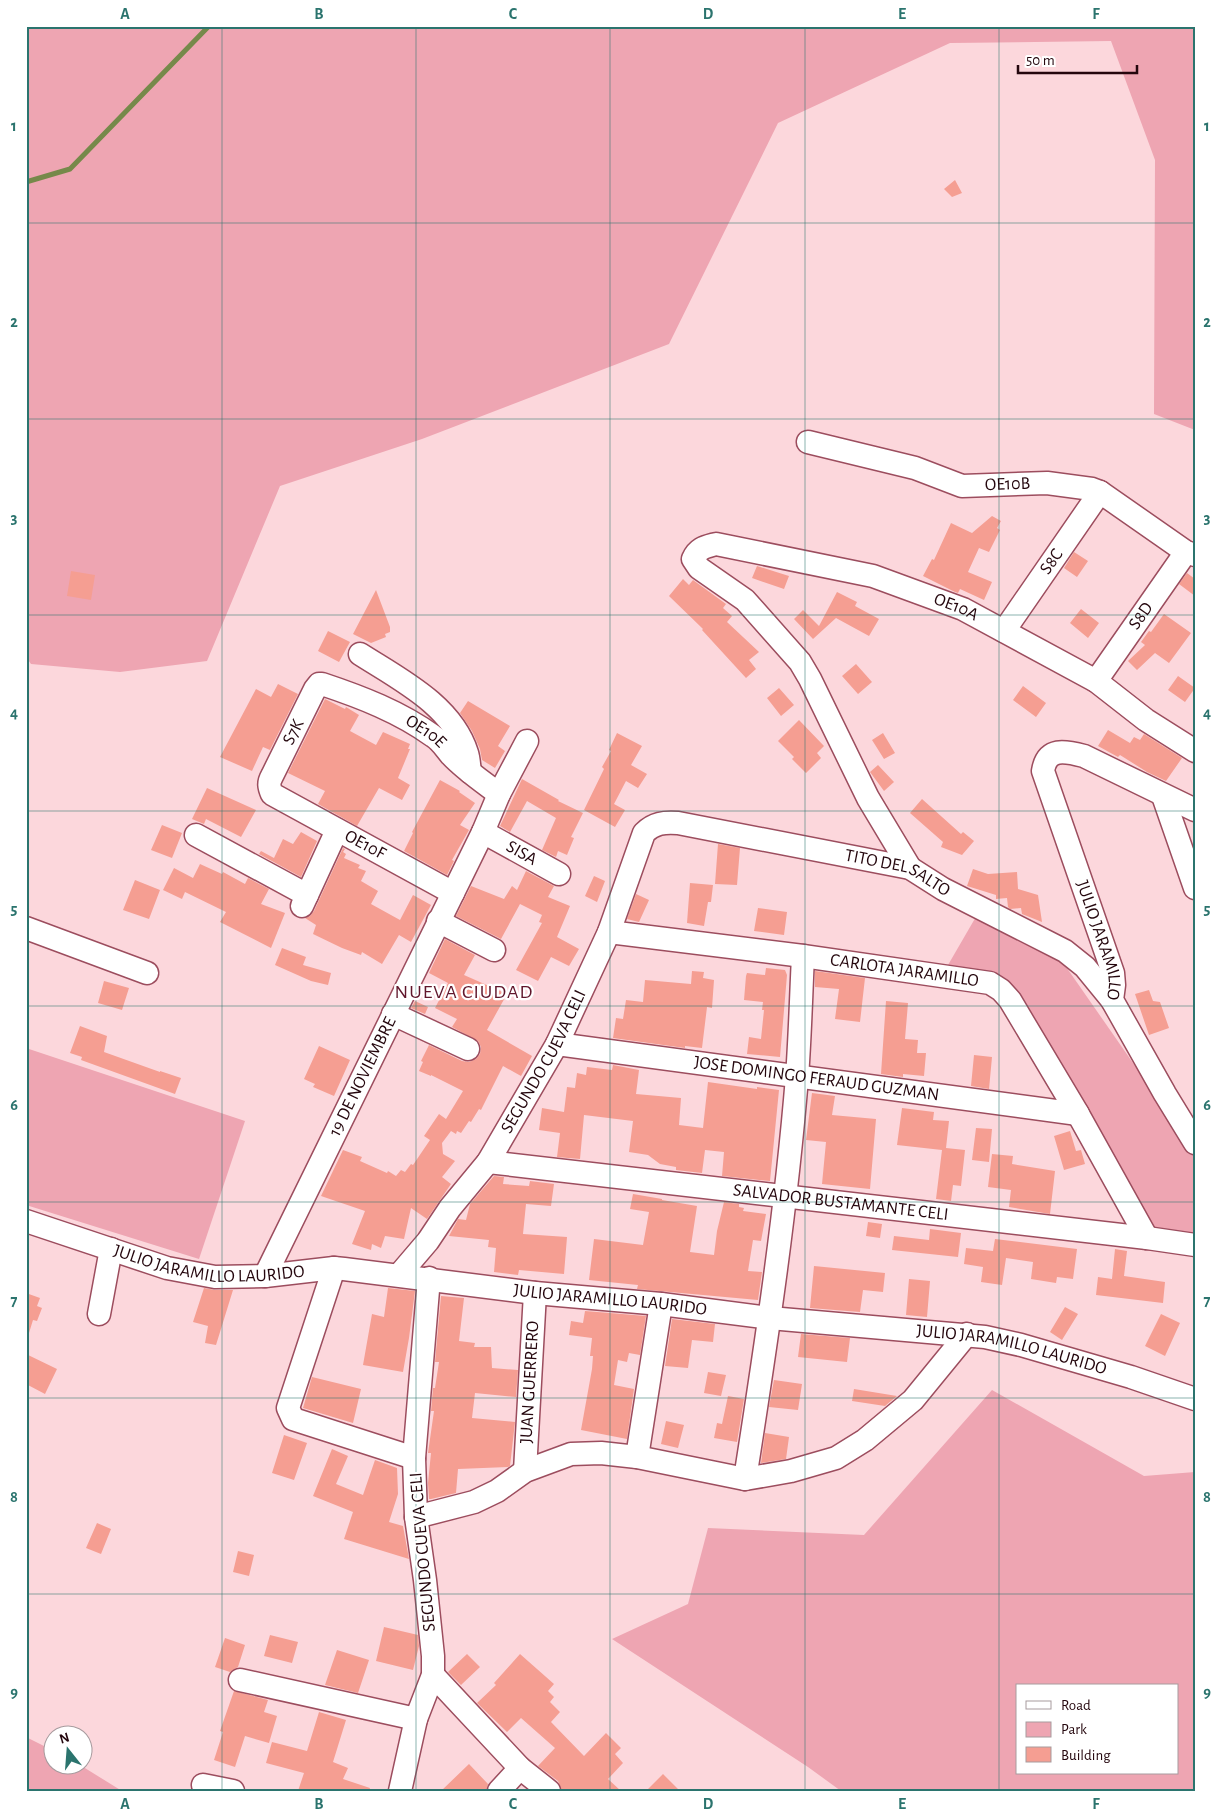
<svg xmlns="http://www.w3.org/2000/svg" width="1221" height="1817" font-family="'Alegreya Sans',sans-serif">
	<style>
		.green { fill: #eea5b2; fill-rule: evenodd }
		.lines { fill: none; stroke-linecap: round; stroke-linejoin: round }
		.stream { stroke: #76894a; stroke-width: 5 }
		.building { fill: #f59e92 }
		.minor-casing { stroke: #9c4d5e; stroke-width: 25 }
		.minor { stroke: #fff; stroke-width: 22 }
		.grid { fill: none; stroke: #2b746e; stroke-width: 1; stroke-opacity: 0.55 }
		.labels { text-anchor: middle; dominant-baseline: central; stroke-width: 4.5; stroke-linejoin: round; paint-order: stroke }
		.street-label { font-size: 18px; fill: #24060d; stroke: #fff }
		.quarter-label { font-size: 20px; letter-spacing: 1px; fill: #60162b; stroke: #fff }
		.neatline { fill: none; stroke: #2b746e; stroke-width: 2 }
		.grid-label { font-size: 16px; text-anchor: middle; font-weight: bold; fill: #2b746e }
	</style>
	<rect width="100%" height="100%" fill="#fcd7dc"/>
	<path class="green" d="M26,26H1195V430L1154,414L1155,160L1111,41L950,43L778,123L669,344L422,439L280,486L207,661L120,672L31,664L26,657Z
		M977,915L1062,961L1195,1152V1236L1151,1229L1086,1110L1005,978L948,965Z
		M29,1049L245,1121L199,1259L26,1205V1058Z
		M992,1390L1144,1476L1195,1472V1791H841L808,1767L612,1639L688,1604L708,1528L864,1535ZM1017,1686H1177V1773H1017Z
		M26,1737L52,1750V1764L80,1765L122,1791H26Z"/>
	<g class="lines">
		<path class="stream" d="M26,182L70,169L209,26"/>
	</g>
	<path class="building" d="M955,180L962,193L952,197L944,189Z
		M992,516L1001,521L997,528L1000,530L989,552L979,548L968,572L992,582L984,600L960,589L958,593L955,592L923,576L932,559L934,560L951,523L972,533Z
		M1074,552L1088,561L1077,577L1064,568Z
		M757,566L789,576L784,589L752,578Z
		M71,571L95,575L91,600L67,596Z
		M1187,573L1195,579V596L1179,584Z
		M683,579L689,585L693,580L726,604L723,608L732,616L727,622L759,652L749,660L756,669L746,678L702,630L703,629L669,596Z
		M376,590L390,627V632L385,634L386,637L371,643L353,634Z
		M837,592L857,602L855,606L879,619L869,636L836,618L813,639L794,619L803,610L819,626Z
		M1081,609L1099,623L1088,638L1070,623Z
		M1164,614L1191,633L1169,663L1155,653L1137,670L1128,661L1145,645L1141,642L1149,631L1151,632Z
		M328,631L350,642L339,662L318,651Z
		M856,664L872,682L858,694L842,676Z
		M1178,676L1195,688L1185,702L1168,690Z
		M278,684L298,694L270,750L263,747L252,771L220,757L256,689L271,697Z
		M1023,686L1046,703L1036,717L1013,700Z
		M779,688L794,705L781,716L767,698Z
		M325,699L345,709L346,707L359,715L350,731L376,745L383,732L410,744L408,749H410L398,778L410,785L402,800L379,788L357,826L318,804L325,791L288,773Z
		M468,701L510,726L498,746L505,751L495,768L482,760L480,749L472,731L460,713Z
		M799,720L824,746L817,753L821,758L806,773L792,759L794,757L778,741Z
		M1108,730L1130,743L1134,737L1140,740L1144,734L1182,758L1166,781L1147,772L1120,755L1118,757L1098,746Z
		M617,733L642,746L631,765L647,774L638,788L626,781L614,804L625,810L615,827L584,810L604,769L602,767L611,751L609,750Z
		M883,733L895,753L884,759L872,740Z
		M878,765L894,782L884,791L870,772Z
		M522,779L559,800L558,801L583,813L571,837L574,838L567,855L558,851L556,857L542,850L556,818L527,801L510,832L500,826Z
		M440,780L460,791L459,792L475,803L460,825L469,830L452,860L454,861L447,875L404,851L413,833L412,832Z
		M207,788L256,810L241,837L206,819L204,824L192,819Z
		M922,799L961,834L963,832L974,841L962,855L941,847L943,842L910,813Z
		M162,825L182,833L172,858L151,850Z
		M301,832L317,841L301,877L259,854L261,851L274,858L283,839L293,844Z
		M718,844L740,848L737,885L715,884Z
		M343,848L345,849L343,852L346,854L344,858L360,865L358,868L366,871L361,881L378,891L371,904L400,920L413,895L431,905L411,942L399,935L382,964L362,952L361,955L342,948L313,934L316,925L305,918L310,916L314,911Z
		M200,864L222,874L223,872L245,884L248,878L269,889L261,904L285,913L271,948L220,922L226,912L185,892L182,899L163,890L174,868L193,878Z
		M973,869L988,874L1017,872L1018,889L1038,895L1042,922L1022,914L1021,908L1010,909L1008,907L1007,898L996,899V895L967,886Z
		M526,871L554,886L548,897L570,906L557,937L579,949L569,966L551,957L538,981L516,970L542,923L539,922L542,915L520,904L501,939L456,916L471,886L504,899L512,886L517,890Z
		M594,876L605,881L597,902L585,896Z
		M135,880L160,890L149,919L123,910Z
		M690,883L713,885L711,902H708L704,926L687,923Z
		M636,894L649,900L639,922L627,919Z
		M758,908L787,912L784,935L754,931Z
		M445,939L475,955L464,975L507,994L487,1030L532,1056L521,1076L503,1066L481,1110L479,1109L471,1122L469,1121L461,1133L457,1131L456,1134L451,1131L442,1143L443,1154L455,1161L442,1177L451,1184L427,1219L411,1208L404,1239L385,1236L381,1248L372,1244L371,1250L352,1244L365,1211L321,1196L343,1150L362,1157L360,1161L387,1173L388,1171L396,1176L401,1170L405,1172L411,1164L413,1165L430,1140L424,1136L439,1114L446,1119L463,1091L431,1075V1076L419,1071L423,1062L421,1061L429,1045L462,1061L469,1062L476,1059L480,1054L481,1047L478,1041L452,1027L457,1019L435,1008L448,983L429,973Z
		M282,948L306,957L303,965L331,973L328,985L311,981L275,965Z
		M766,968L785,970L787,975L780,1057L747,1054L749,1037L761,1039L764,1010H762L763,1002L744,1000L746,976L747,973L765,975Z
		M692,971L704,972L703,978L714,980L712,1008L707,1007L702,1048L685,1046V1048L613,1038L616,1018L623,1019L626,1000L643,1002L645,980L691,984Z
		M815,971L865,978L860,1022L835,1019L839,989L815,987Z
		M104,981L129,988L122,1010L98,1003Z
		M1149,990L1153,1001L1160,1002L1169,1028L1149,1035L1135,994Z
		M415,1001L428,1007L425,1014L411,1008Z
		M886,1001L908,1003L905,1039L918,1040L917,1053H926L924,1076L903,1074V1077L881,1074Z
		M80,1026L107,1036L104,1052L160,1072V1071L181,1078L175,1094L81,1060L82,1057L70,1053Z
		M319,1046L350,1060L334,1096L313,1087L315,1084L304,1079Z
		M974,1055L992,1057L989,1089L971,1086Z
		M613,1065L639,1070L636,1094L681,1098L679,1125L703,1128L708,1082L757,1089V1087L779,1090L770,1181L722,1176L724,1152L705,1150L702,1173L676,1170V1167L660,1164L648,1155L629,1152L633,1121L584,1115L580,1159L557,1157L560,1133L539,1130L542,1108L564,1112L567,1087L575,1088L577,1073L586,1075L587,1067L612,1070Z
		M812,1093L835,1096L832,1115L876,1119L870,1189L822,1184L826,1142L806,1140Z
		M902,1108L934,1112L933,1120L949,1121L946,1148L965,1150L961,1186L953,1185L951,1201L936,1199L942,1150L897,1145Z
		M976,1128L992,1129L989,1162L972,1160Z
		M1070,1131L1076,1151L1081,1150L1085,1164L1064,1170L1054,1136Z
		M992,1154L1013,1156L1012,1164L1055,1171L1050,1214L1009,1207L1011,1190L988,1187Z
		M494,1176L504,1177L503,1184L529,1186L530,1181L554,1184L551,1206L526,1204L523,1234L567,1237L564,1274L519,1270L518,1275L494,1272L496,1248L488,1247L489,1240L449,1236L458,1219L466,1220L470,1204Z
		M633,1194L662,1199V1200L697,1206L690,1252L714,1255L717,1231L724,1202L739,1204V1207L744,1208L743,1211L766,1214L761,1241L753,1240L748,1271L762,1272L758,1300L637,1289L638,1285L589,1280L594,1239L643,1245L649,1212L630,1209Z
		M868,1222L882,1224L880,1238L866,1236Z
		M930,1229L961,1233L958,1257L892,1250L894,1236L929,1240Z
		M995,1239L1077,1249L1073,1279L1057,1277L1056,1283L1031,1279L1033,1262L1006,1258L1002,1285L981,1282L983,1267L964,1264L966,1248L993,1251Z
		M1115,1249L1127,1251L1124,1276L1165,1282L1163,1303L1096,1295L1098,1277L1112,1279Z
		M814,1266L885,1273L883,1292L863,1290L860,1312L810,1308Z
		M909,1279L930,1281L927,1317L906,1315Z
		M204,1288L215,1290H233L216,1345L205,1343L208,1326L193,1322Z
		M388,1288L415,1291L409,1338L403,1372L363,1365L372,1314L384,1317Z
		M26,1293L40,1298L37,1306L42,1308L37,1321L33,1320L29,1333L26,1332Z
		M441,1296L464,1298L459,1341L475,1343L474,1347H491L492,1368L518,1370L516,1397L475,1393L472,1418L515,1422L510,1466L508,1467L458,1469L456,1493L431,1499H429L428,1483L431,1453H428L434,1411H431L433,1388H435L439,1362H435Z
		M1065,1307L1078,1314L1062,1340L1050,1332Z
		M585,1311L646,1316L640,1355L629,1353L627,1362L618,1360L614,1385L634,1389L627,1439L581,1430L592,1369L593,1356H590L592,1338L569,1335L571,1321L583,1323Z
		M1161,1314L1180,1323L1165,1356L1145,1346Z
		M672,1319L715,1324L713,1342L692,1340L688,1368L665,1366Z
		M801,1334L850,1338L847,1362L798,1357Z
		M26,1354L57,1369L45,1394L26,1384Z
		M708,1372L726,1375L721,1396L704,1393Z
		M312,1377L361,1389L353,1423L303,1408Z
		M774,1380L802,1384L798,1410L769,1407Z
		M854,1389L897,1396L885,1406L852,1401Z
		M728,1396L744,1399L737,1442L714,1438L717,1423L722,1424Z
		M666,1421L684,1425L678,1448L661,1444Z
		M765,1433L789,1437L786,1459L761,1463Z
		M284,1435L307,1443L294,1480L272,1473Z
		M332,1449L348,1456L336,1484L363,1495L375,1460L397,1468L398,1494L389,1522L403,1526L409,1559L344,1539L353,1512L313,1496Z
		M97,1523L111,1529L101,1554L86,1548Z
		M238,1551L254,1555L249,1576L233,1572Z
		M384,1627L418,1635L419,1646L413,1670L376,1661Z
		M270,1635L298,1642L292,1663L264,1656Z
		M225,1638L245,1645L238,1667L230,1672L215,1667Z
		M337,1650L369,1660L358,1693L325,1685Z
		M467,1654L480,1667L461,1685L448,1672Z
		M520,1654L554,1684L548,1691L554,1697L550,1702L560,1712L551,1722L584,1756L606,1733L621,1748L615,1754L623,1763L608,1779L621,1791H562L558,1781L538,1766L555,1748L521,1718L507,1732L477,1703L496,1685L494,1683Z
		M234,1691L268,1700L264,1712L277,1716L269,1743L245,1736L235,1767L214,1760L223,1732L220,1731Z
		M319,1712L346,1720L333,1762L348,1768L343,1779L370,1788L369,1791H298L304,1773L266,1763L272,1742L307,1751Z
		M469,1764L488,1784L486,1791H441Z
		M663,1774L680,1791H646Z"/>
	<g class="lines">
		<defs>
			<g id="minor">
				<path id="s1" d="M808,442L915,468L962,486L1047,483L1092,489L1100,492L1186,552L1195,555"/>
				<path id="s2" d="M1004,631L1100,492"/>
				<path d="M360,654C399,679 452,705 467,753C469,759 469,766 470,772"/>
				<path id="s3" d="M1096,681L1186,552"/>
				<path d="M1163,796L1195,888"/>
				<path id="s4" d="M1195,810L1084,756C1065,751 1047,747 1043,771L1113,973L1114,985L1112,1000L1165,1094L1195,1143"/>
				<path id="s5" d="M483,832L559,874"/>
				<path d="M196,835L307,895"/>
				<path id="s6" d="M910,868L868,798L810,679L800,662L745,600L699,568L693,559C698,548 705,547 716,544L873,576L963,609L1096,681L1146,720L1195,751"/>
				<path id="s7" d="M453,893L272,794C269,787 268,783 272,776L315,689L319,684H322C361,697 400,712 433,736C441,741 445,748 451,755C465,770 483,782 499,794"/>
				<path d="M302,906L337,830"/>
				<path d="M438,921L494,950"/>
				<path d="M26,928L147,973"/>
				<path id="s8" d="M609,932L803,956L990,983L1001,990L1010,1000L1078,1114L1147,1238"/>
				<path d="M393,1014L468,1049"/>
				<path id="s9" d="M557,1044L1078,1114"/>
				<path id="s10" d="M488,1162L1147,1238L1195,1245"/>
				<path id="s11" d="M26,1221L167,1268L215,1277L265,1276L334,1268L344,1269L535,1293L661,1304L770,1318L985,1337L1021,1345L1131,1377L1195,1399"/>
				<path d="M334,1268L288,1408L293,1419L414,1458"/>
				<path id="s12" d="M399,1275L428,1241L450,1208L488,1162L557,1044L609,932L644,833C654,823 664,822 678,823L910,868L943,889L1065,951L1085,967L1112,1000"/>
				<path id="s13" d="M265,1276L483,832L499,794L527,741"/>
				<path d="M99,1314L111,1249"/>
				<path d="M637,1457L661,1304"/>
				<path id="s14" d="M525,1471L535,1293"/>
				<path d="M745,1479C766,1345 786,1212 797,1077C800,1037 801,997 803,956"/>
				<path d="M416,1517L474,1502L497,1491L525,1471L571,1454L601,1453L637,1457L745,1479L791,1471L836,1458L865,1440L913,1400L967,1334"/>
				<path d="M433,1675L520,1768L549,1791"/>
				<path d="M240,1680L416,1719"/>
				<path d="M203,1785L233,1791"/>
				<path d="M400,1791L416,1719L433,1675V1656L425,1580L416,1517L414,1458L429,1278"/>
				<path d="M499,1791L520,1768"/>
			</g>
		</defs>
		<use href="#minor" class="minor-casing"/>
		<use href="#minor" class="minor"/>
	</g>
	<path class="grid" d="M222,26V1791M416,26V1791M610,26V1791M805,26V1791M999,26V1791M26,223H1195M26,419H1195M26,615H1195M26,811H1195M26,1006H1195M26,1202H1195M26,1398H1195M26,1594H1195"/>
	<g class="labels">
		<g class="street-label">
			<text stroke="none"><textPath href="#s1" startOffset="206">OE10B</textPath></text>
			<text stroke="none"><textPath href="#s2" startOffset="84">S8C</textPath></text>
			<text stroke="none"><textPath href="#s6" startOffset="661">OE10A</textPath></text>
			<text stroke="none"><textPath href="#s3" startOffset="79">S8D</textPath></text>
			<text stroke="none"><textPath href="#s7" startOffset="274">S7K</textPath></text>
			<text stroke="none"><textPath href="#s7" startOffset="446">OE10E</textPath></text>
			<text transform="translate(365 845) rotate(28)">OE10F</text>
			<text stroke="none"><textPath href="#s5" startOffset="44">SISA</textPath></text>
			<text stroke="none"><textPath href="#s12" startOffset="772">TITO DEL SALTO</textPath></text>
			<text stroke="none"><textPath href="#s4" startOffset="354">JULIO JARAMILLO</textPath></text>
			<text stroke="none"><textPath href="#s8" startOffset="298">CARLOTA JARAMILLO</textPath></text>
			<text stroke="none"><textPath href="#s12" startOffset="259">SEGUNDO CUEVA CELI</textPath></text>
			<text stroke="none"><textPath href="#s13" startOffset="222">19 DE NOVIEMBRE</textPath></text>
			<text stroke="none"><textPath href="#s9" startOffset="262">JOSE DOMINGO FERAUD GUZMAN</textPath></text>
			<text stroke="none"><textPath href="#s10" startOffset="355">SALVADOR BUSTAMANTE CELI</textPath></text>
			<text stroke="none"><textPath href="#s11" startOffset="190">JULIO JARAMILLO LAURIDO</textPath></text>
			<text stroke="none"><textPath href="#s11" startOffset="595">JULIO JARAMILLO LAURIDO</textPath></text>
			<text stroke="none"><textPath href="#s11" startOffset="1000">JULIO JARAMILLO LAURIDO</textPath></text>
			<text stroke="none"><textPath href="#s14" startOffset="89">JUAN GUERRERO</textPath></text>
			<text transform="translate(423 1552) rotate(-95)">SEGUNDO CUEVA CELI</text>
		</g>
		<g class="quarter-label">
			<text x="464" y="992">NUEVA CIUDAD</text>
		</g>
	</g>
	<rect width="1221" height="1817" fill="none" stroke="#ffffff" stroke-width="55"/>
	<rect x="1016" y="1684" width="162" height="90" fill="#ffffff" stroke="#a79b9e"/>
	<rect x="1026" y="1701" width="25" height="8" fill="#ffffff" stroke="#a79b9e"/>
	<text x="1061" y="1710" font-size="15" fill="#24060d">Road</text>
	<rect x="1026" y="1722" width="25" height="15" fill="#eea5b2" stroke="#a79b9e"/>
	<text x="1061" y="1734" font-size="15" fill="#24060d">Park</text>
	<rect x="1026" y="1747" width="25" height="15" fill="#f59e92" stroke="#a79b9e"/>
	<text x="1061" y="1760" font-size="15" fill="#24060d">Building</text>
	<g transform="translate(68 1750) rotate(343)"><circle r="24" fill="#ffffff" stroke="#a79b9e"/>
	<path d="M0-4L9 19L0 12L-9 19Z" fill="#2b746e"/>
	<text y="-8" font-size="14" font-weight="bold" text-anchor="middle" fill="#24060d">N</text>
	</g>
	<path d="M1018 65v8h119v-8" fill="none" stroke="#24060d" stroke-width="2.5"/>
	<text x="1026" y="65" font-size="15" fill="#24060d" stroke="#ffffff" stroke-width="4" paint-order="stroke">50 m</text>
	<rect x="28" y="28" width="1166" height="1762" class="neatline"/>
	<g class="grid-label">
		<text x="125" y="19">A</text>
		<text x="319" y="19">B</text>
		<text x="513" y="19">C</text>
		<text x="708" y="19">D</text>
		<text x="902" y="19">E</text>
		<text x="1096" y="19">F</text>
		<text x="14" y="131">1</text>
		<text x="1207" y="131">1</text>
		<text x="14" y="327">2</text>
		<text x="1207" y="327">2</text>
		<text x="14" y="523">3</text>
		<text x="1207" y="523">3</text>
		<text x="14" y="718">4</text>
		<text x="1207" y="718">4</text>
		<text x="14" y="914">5</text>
		<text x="1207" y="914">5</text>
		<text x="14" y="1110">6</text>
		<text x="1207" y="1110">6</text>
		<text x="14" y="1306">7</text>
		<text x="1207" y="1306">7</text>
		<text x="14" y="1502">8</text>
		<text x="1207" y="1502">8</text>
		<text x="14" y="1697">9</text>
		<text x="1207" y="1697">9</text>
		<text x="125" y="1809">A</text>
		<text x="319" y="1809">B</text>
		<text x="513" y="1809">C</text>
		<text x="708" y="1809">D</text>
		<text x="902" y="1809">E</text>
		<text x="1096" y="1809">F</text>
	</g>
</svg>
